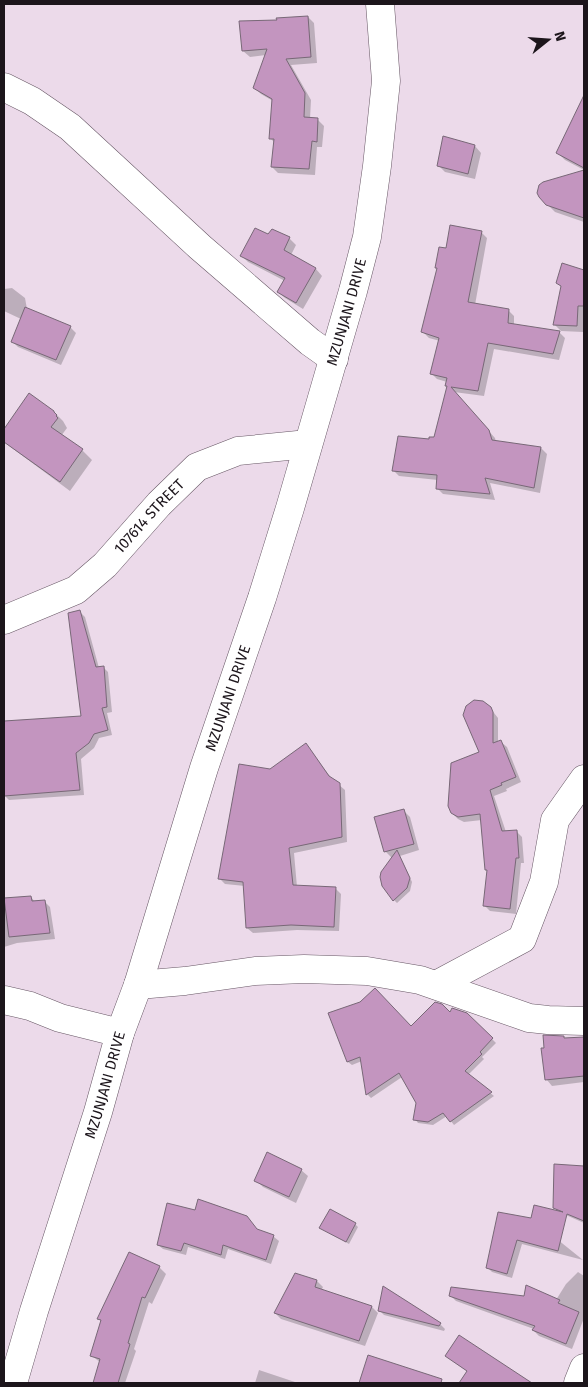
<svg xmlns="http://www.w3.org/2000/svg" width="588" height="1387" font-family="'Fira Sans',sans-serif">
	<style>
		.shadow { fill: #0003 }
		.building { fill: #c395bf; stroke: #786877 }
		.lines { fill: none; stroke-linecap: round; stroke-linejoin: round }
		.minor-casing { stroke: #675765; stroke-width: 29 }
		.major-casing { stroke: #675765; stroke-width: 29 }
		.minor { stroke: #fff; stroke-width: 28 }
		.major { stroke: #fff; stroke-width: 28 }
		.labels { text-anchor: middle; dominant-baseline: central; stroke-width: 5; stroke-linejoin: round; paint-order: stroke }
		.street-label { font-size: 15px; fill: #1c151b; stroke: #ecdaea }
	</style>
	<rect width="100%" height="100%" fill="#ecdaea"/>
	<path class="shadow" d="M308,17L314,23L317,63L291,65L311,100L310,119L318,120L324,126L322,147H317L315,175L278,173L272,167L275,143L270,138L273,101L261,94L254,87L266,55L250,57L243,51L278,21Z
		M584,100V170L565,160L558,153Z
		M444,138L475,146L481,153L475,179L445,172L438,165Z
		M584,171V222L555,212L547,204L544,183Z
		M481,232L487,238L475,305L508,310L514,316V325L559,332L565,338L559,360L494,349L484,396L454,392L495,438L496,442L541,448L547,454L540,493L490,483L495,500L443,494L437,488L438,480L399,476L393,470L430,440L435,438L448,387L446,386L447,382L437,379L431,373L440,341L429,338L423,332L438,269L436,267L447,250Z
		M269,236L289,238L296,245L291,255L316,269L322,276L303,309L285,298L278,292L285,281L248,262L242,256Z
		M563,265L584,271L583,332L561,331L554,324L562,287L558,283Z
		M12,288L25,298L27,309L70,327L76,333L61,365L18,347L12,341L21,319L4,311V289Z
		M29,394L54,412L63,421L67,428L61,436L82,450L92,460L70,491L4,442V431Z
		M80,612L85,617L99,668L103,667L108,672L112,712L107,713L112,735L99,738L94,748L81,759L84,795L9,800L4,795V722L82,717Z
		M487,704L498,718V743L501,742L507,747L521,782L506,789L507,791L494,796L506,832H517L522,837L524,863H521L516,914L490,911L484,905L488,871L486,870L482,820L464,822L458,819L452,813L480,752Z
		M306,745L332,779L345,790L347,842L294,853L297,887L335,888L341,894L339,931L297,930L253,933L247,928L245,886L225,884L220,879L271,771Z
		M403,810L410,817L419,850L400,856L412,882L410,891L397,903L394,900L392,858L385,851Z
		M31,897L35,902L44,901L50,907L55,939L17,943L4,947V898Z
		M450,1014H467L496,1043L482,1057L484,1059L468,1075L494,1096L454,1125L447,1116L433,1125L418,1123L415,1119L417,1102L402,1077L371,1098L367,1094L362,1061L352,1065L348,1062L411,1028Z
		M584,1038V1082L552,1086L547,1080L542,1050L565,1039Z
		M301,1170L308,1176L296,1203L263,1187L256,1180Z
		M555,1176L584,1177V1223L559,1212L554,1207Z
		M532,1219L583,1260L522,1244L512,1278L492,1272L487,1267Z
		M355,1224L358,1227L349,1244L321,1228Z
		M258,1231L274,1237L279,1241L271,1264L228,1249L225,1259L188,1247L186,1255L163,1249L158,1245Z
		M159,1267L166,1274L152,1304L149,1302L134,1349L136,1351L125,1383H98L95,1381L101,1363L91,1355L102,1322L99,1319Z
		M578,1272L584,1276V1318L572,1349L539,1336L533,1330L534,1329L456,1301L450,1295L525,1297L556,1300L566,1284Z
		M317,1281L323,1287L321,1291L372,1307L378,1313L365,1346L281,1319L275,1313Z
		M379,1310L440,1324L445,1329L444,1331L384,1315Z
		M446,1356L522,1378L527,1383H465V1376L468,1372Z
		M259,1370L295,1382L296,1383H255Z"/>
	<path class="building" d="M308,16L311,57L286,59L305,93L304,117L318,118L317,142L312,141L309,169L271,167L274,139H269L272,99L253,88L267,49L242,51L239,21L277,20L276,18Z
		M584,95V168L556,153Z
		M443,136L475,145L468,174L437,166Z
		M584,170V218L546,205L539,197L537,193L539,185L543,182Z
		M450,225L482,231L468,302L509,309L508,323L560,331L553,354L488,343L478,391L451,387L489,430L492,440L541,447L534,488L485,478L490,494L436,489L437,475L392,471L398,436L429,439V437H434L447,386H445L447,378L430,374L439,338L421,332L437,268H435L439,247L446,248Z
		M255,228L268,234L272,229L290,237L284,250L316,268L296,303L277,292L285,278L240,256Z
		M562,263L584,270V306H578L577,326L553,325L561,286L556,283Z
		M25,307L71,326L56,360L11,342Z
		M29,393L54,411V412L57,415L56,416L58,418L51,427L83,449L60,482L4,442V429Z
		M80,610L96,667L104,666L107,707L102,708L108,730L94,734L89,743L76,753L80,790L4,796V721L81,716L68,613Z
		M474,700L483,701L491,707L493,712V743L501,740L516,777L501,783L502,785L490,790L502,831L517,830L519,858H516L510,909L483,906L487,870H485L480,814L458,817L451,813L448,806L451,763L479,752L463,715L466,706Z
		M306,743L329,776L340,783L342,837L289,848L293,885L336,887L334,927L291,925L246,928L243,882L218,879L239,764L270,769Z
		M404,809L414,844L384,852L374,817Z
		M397,850L410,878L407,888L393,901L382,886L380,877L381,872Z
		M31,896L32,901L45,900L50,933L9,937L4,898Z
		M375,988L411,1026L435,1002L442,1004L450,1012L452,1008L467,1013L493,1038L480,1052L482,1054L465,1071L492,1092L450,1122L443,1113L428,1122L413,1120L416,1103L399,1073L366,1095L360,1057L347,1062L328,1013L360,1002Z
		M543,1035L564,1036V1038L584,1037V1076L545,1080L541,1048H544Z
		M267,1152L302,1169L289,1197L254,1181Z
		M554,1164L584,1166V1221L567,1214L558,1251L517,1240L507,1274L486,1268L498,1212L531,1218L534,1205L563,1212L553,1208Z
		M198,1199L247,1216L257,1229L274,1235L266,1260L223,1245L221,1255L184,1243L181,1251L157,1245L167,1203L195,1210Z
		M330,1209L356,1223L346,1242L319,1228Z
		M129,1252L160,1266L145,1298L142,1297L128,1343L130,1344L118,1383H93L100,1359L90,1356L101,1320L97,1319Z
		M295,1273L317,1280L315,1287L372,1306L359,1341L274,1313Z
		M526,1285L560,1300L558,1303L579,1312L566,1344L532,1330L535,1326L449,1296L451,1287L524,1296Z
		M383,1286L441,1323L439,1326L378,1311Z
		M459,1335L532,1383H459L467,1371L445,1356Z
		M368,1355L442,1379L441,1383H359Z"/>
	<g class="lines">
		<defs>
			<g id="minor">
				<path d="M4,87L32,101L70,127L200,247L310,342L334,359"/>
				<path id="s1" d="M4,620L76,590L105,565L159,504L197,467L238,451L308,444"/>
				<path d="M138,985L185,981L255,971L304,969L367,971L420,980L529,1018L548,1020L584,1021"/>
				<path d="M436,985L522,939L544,882L555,820L584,779"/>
				<path d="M4,1000L30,1006L60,1018L120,1033"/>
				<path d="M578,1383L584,1368"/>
			</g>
			<g id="major">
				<path id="s2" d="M13,1383L34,1311L98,1112L120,1033L138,985L204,768L262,598L290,508L353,291L367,237L377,166L386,81L380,4"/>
			</g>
		</defs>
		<use href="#minor" class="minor-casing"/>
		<use href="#major" class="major-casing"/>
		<use href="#minor" class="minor"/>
		<use href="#major" class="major"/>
	</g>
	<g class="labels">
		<g class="street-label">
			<text stroke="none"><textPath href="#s2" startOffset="1122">MZUNJANI DRIVE</textPath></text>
			<text stroke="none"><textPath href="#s1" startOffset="182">107614 STREET</textPath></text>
			<text stroke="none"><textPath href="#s2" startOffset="718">MZUNJANI DRIVE</textPath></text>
			<text stroke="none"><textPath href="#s2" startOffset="312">MZUNJANI DRIVE</textPath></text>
		</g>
	</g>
	<rect width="588" height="1387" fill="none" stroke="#1c151b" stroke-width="10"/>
	<g transform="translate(548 40) rotate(73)" stroke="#ecdaea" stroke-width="4" paint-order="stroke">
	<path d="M0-4L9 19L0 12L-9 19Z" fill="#1c151b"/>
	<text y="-8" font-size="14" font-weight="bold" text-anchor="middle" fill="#1c151b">N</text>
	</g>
</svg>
